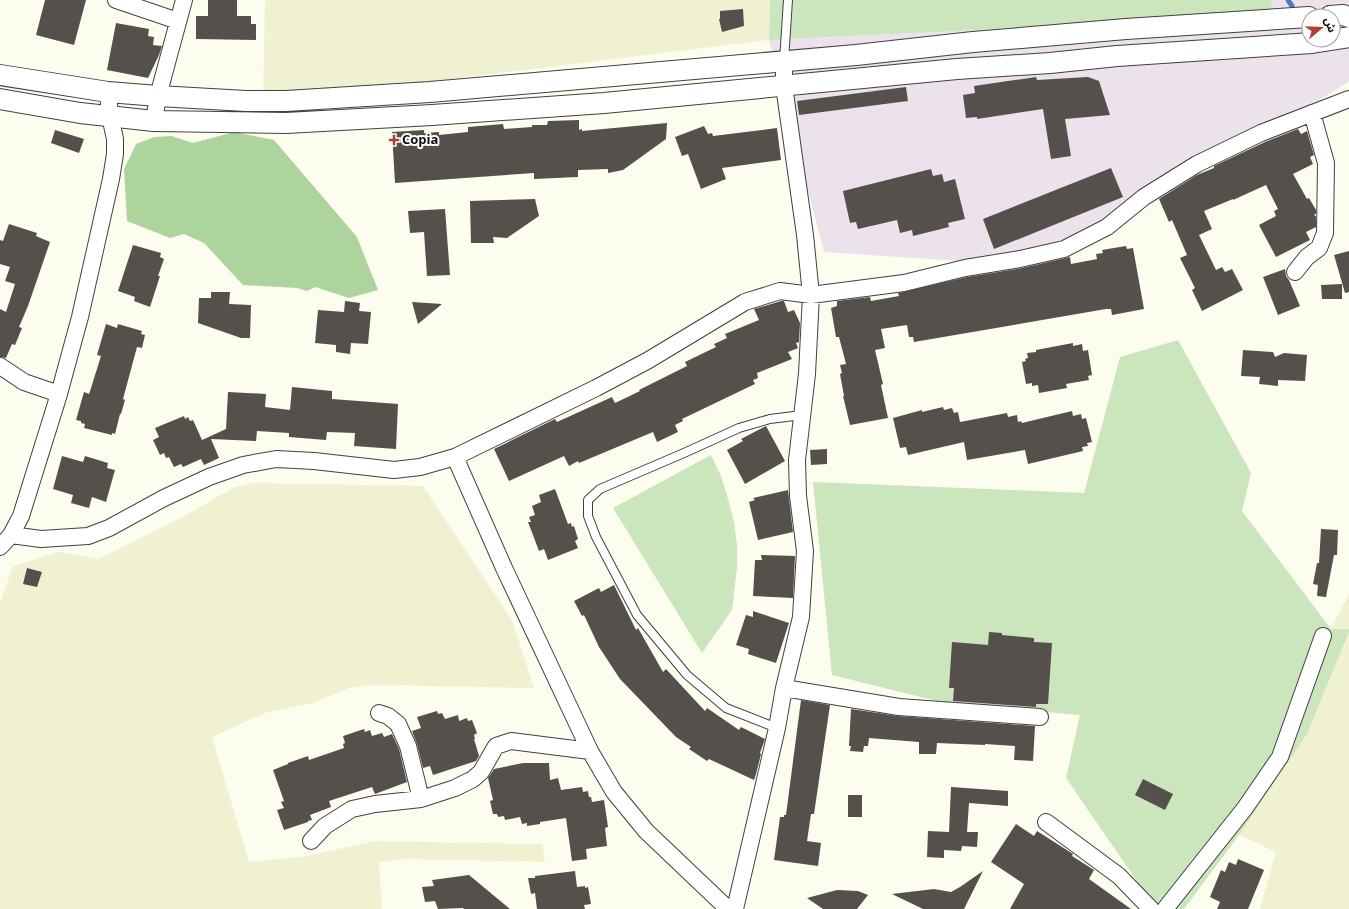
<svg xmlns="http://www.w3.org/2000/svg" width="1349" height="909" font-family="Georgia,'Noto Sans Arabic',serif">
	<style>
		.industrial { fill: #ebe2eb; fill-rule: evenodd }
		.farmland { fill: #eff1d1 }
		.green { fill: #cbe5bc }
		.forest { fill: #aed49d }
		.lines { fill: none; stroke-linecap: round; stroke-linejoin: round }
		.stream { stroke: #477ec0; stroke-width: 5 }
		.building { fill: #55504b }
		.service-casing { stroke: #404040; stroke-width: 10 }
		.minor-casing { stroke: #404040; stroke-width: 18 }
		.tertiary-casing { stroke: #404040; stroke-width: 22 }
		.service { stroke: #fff; stroke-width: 8 }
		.minor { stroke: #fff; stroke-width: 16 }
		.tertiary { stroke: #fff; stroke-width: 20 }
		.poi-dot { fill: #af3f33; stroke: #fff; stroke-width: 1.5 }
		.labels { text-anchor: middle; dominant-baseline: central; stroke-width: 4; stroke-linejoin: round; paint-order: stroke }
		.poi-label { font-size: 13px; font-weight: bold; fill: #0d0d0d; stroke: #fff; text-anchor: start }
	</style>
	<rect width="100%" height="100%" fill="#fdfdef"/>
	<path class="industrial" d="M1272,0H1349V81L1296,116L1203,157L1122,222L990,263L824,252L769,40L1271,16ZM1309,16H1333V40H1309Z"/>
	<path class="farmland" d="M265,0H770L769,40L338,93L263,104Z
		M252,483L423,486L512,620L534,688L371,685L349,688L313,703L265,713L212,737L249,862L301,857L376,841L542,844L545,862L405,859L379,862L382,909H0V603L13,566L59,552L98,559L179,519L235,487Z
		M1349,594V629H1331Z
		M1349,632V909H1260L1276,852L1239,835L1307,734Z"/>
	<path class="green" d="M770,0H1272L1271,16L769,40Z
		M1178,340L1251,473L1242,511L1331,629H1349V632L1307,734L1239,835L1184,909H1156L1066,778L1080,715L945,703L832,675L813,482L1084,493L1120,357Z
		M711,455L721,476L728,499L734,522L737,545V567L732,610L702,653L613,508Z"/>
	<path class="forest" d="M234,132L274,140L357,237L378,290L349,298L315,287L307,291L297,288L243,285L204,243L184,234L170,238L127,221L124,169L136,144L154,137L172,136L193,143Z"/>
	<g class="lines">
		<path class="stream" d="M1288,0L1292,6"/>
	</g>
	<path class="building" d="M45,0H86L74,45L36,35Z
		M208,0H237V16H251V24H256V40L196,39V16H208Z
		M743,9L744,26L722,32L719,19H720V11Z
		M116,23L149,29L148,36L154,37L153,45L162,46L159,55L148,78L107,70Z
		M1036,77L1037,80L1088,77L1099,81L1110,115L1065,119L1071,156L1051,159L1043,109L977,119V117L966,118L963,95L975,93L974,86Z
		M906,87L908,101L799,115L797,101Z
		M579,120V130L582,129V131L667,123L666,139L623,170L608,173V169L578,170V177L534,179V173L395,183L392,132L424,130V133L439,132V135L468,132V127L503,124L504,129L532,127V125H547L548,121Z
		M704,126L708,134L712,133L713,136L777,128L781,160L722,168L726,179L701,189L688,154L682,156L675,137Z
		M1298,129L1301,134L1307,131L1314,155L1310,157L1313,164L1293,174L1307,199L1309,198L1316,210V214H1314L1316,217V227L1306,232L1310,240L1276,257L1259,225L1276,216L1274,211L1278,209L1266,185L1233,200V199L1204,211L1212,229L1199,235L1216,270L1222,267L1225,272L1232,269L1243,290L1202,311L1192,290L1195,288L1180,258L1187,255L1172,220L1169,222L1159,199L1197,175L1214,168V166L1265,142Z
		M55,130L84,139L79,153L51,143Z
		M1111,168L1123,197L994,249L983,219Z
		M931,169L933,176L942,174L944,182L955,179L965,219L948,223L949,227L913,236L912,230L900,233L897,220L858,229L856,222L850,223L843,191Z
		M535,199L539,216L507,238L493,237L494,243H471L470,201Z
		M445,209L450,275L427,276L424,232L410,233L408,211Z
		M9,224L37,233L36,236L50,242L28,306L19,327L22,328L15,345L12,344L6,358L0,357V309L6,312L15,284L5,281L10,267L0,264V240L3,241Z
		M133,245L161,253L160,257L164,259L158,276H160L150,307L134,301L135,297L118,291Z
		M1126,246L1127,249L1133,248L1144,309L1112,315L1111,309H1106L914,342L913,337H909L907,325L881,329L885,348L875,350L883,384L881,385L888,418L850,425L843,396H844L840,374L842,373L840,365L846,364L839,337H836L831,308L837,306V301L870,297L871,301L899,296L898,293L967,277L1022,268L1070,257L1071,264L1097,259L1096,254L1103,253L1102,250Z
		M1349,251V292L1345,293L1334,255Z
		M1285,269L1286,276L1289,280L1300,306L1278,315L1263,277Z
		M1342,284V299H1322L1321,285Z
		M211,292H230L229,304L251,305L250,338H241L198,323L199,298H211Z
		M345,301L360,303L359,311L371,312L368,344L351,343L350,354L336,352V345L315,343L318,310L344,312Z
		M781,301H784L788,312L794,310L800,323L799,342L796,343L798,348L788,352L792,359L757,373L758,378L753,380L755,384L682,419L683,421L675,425L678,432L657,442L653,432L579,463L578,461L569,466L564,456L509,481L494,449L555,419L557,422L612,397L615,403L640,391L639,390L687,366L685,362L716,347L714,344L727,338L725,334L759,320L754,309Z
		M412,302L442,304L418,324Z
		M106,324L117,328L118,324L142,331L141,334L145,335L142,348L137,347L123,399L125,400L121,414H120L115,434L112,433V435L84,428L85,424L81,423V421L76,420L84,392L89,394L91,388L101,356L97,355Z
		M1073,343V346L1082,344L1083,351L1088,350L1092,375L1088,376L1089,380L1066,384L1067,388L1039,393L1038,385L1032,386V383L1026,384L1022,362L1026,361L1025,359L1028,358L1027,353L1036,352V350Z
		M1243,350L1273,352L1275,357L1284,353L1307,355L1305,381L1278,380V386L1259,384L1260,377L1241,376Z
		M292,387L332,391V399L398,404L396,449L354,446L355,433L327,432L326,440L289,437V433L257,431L256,441L211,439L219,458L204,465L201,459L183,467L181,464L174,467L169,457L166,458L164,453L160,455L153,440L159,437L155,428L184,416L185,419L188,417L190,421L193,420L202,440L226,429L228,392L266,394L265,407L290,410Z
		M943,407L944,410L952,408L954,413L958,412L960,422L1007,413L1008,417L1017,415L1018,422L1021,421L1022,423L1072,411L1073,416L1081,414L1082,419L1086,418L1092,442L1087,443L1088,446L1082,447L1083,451L1028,464L1025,450L967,460L964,442L908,455L906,447L900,448L893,418L922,410V412Z
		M766,426L785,461L745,484L727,450L743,441L741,439Z
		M827,449V464L811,465L810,450Z
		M62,456L83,462L85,456L108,463L107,468L115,470L106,502L92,497L89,508L71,503L73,495L53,489Z
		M555,489L568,524L571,523L572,527L574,526L578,539L575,541L578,548L548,560L544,549L539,551L528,522H531L529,517L535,515L532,506L541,502L539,495Z
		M788,490L793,532L758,540L749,502L755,500L753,498Z
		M1321,529L1338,530L1337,555H1334L1326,597L1317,596L1318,585L1313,584L1317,563H1319Z
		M761,555L795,556L793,598L753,596L755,560H762Z
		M27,568L42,572L37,587L23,584Z
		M614,585L636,630L638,628L663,672L666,669L705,711L707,708L739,730L741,727L765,739L760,753L761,754L756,774L754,780L709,759L707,761L689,749L691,747L676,737L620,679L599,647L584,615L582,616L574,601L599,588L601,592Z
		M753,611L789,623L776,663L748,654L749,649L736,645L746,615L753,617Z
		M989,632L1002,633V635L1034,638V642L1052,643L1048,704H1036V707L953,701L954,688H949L952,642L988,645Z
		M801,700L830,705L814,814H811L807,841L821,843L818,866L774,860L780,817H784V815H786Z
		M851,709L898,716L1035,726L1033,761L1014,760L1015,746L985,744V745L937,743L936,754H919V742L869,738L868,746H864L863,752L850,751L851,746H849Z
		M437,711L438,714L442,713L445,719L458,715L459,721L467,718L468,721L472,720L477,733L474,735L475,739H474L479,756L476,761L433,775L430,766L423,768L417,744L412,731L421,728L417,717Z
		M364,729L365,732L370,730L372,736L382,733L384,737L392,734L399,749L407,782L375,794L372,787L329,801L331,807L310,815L312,820L308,821V822L284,830L277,810L284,808L281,802L284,801L273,770L288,764V763L308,756L309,760L344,748L343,744L345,743L343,736Z
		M523,763H549L550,780L558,778L561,790L582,787L583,792L588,791L589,797H591L592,802L604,800L608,827L605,828L607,846L586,849L587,859L572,861L566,818L540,822V824L527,826V823L522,824L520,817L505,820L504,816L498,817L497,814H493L490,801L493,800L488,778L494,769Z
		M1143,779L1173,794L1165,810L1135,795Z
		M951,787L1008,791V806L969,803L967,832H978L977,847L962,846L961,851L944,850V858L927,857L928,831L949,832Z
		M848,795H862V817H848Z
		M1016,824L1034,836L1037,831L1073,854L1072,856L1094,870L1089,879L1131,909H1010L1024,884L991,862Z
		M1238,859L1264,870L1248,909H1217L1220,902L1210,897L1221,870L1225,872L1229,862L1236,865Z
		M575,871L577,887L585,886V888L588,887L591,904L584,905L585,909H537L535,893L531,894L528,878H535V876Z
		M983,871L964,909H923L892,894L934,889L951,892L960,887Z
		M469,875L510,909H464L463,908L438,909L435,901L425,902L422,887L434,886L432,880Z
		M837,890L858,891L868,895L857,909H823L807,898Z"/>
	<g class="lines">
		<defs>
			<path id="service" d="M784,61L788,0
				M777,728L726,708L687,675L637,615L596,537L588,516V500L600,489L684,453L739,428L770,419L802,415"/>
			<path id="minor" d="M116,0L178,21
				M154,121L158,96L184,0
				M1295,272L1307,257L1319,248L1325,233L1326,163L1312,113
				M0,366L24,382L59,394
				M455,457L504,568L590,751L614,792L646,831L728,909
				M11,535L41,539L88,536L109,528L164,498L209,477L243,465L276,459L314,461L394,470L420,467L455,457L596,388L647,361L745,302L780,291L811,295L904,283L965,268L1020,259L1064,249L1107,227L1144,197L1197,164L1261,133L1349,99
				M0,547L11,535L21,516L59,394L80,317L111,179L115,154V139L110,116L108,92
				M784,688L899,707L1040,717
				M379,713L388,716L398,724L408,746L421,799
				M1046,822L1119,876L1151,909
				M311,841L325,826L352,809L375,804L421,799L455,788L473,779L481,772L496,746L511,741L590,751
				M735,909L777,728L784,688L801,617L805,551L798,496L797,460L807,374L811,295L805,235L784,86V61
				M1165,909L1245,808L1280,757L1323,636"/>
			<path id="tertiary" d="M1330,16L1343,15L1349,17
				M0,75L108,92L158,96L246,101H286L430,92L856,55L973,42L1126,29L1309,17
				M0,99L80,113L154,121L286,123L432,115L604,103L957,69L1050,63L1117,56L1312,43L1349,37"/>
		</defs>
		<use href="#service" class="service-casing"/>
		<use href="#minor" class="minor-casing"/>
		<use href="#tertiary" class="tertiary-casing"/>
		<use href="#service" class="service"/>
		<use href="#minor" class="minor"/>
		<use href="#tertiary" class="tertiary"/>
	</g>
	<path class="poi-dot" d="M392 134h4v4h4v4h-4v4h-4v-4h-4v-4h4z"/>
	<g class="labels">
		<g class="poi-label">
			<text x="402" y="140">Copia</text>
		</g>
	</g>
	<g transform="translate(1321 28) rotate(71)"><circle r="19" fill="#ffffff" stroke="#9e9e9e"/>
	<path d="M0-3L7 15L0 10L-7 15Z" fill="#af3f33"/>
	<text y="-6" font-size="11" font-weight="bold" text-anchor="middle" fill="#0d0d0d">ش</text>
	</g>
</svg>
